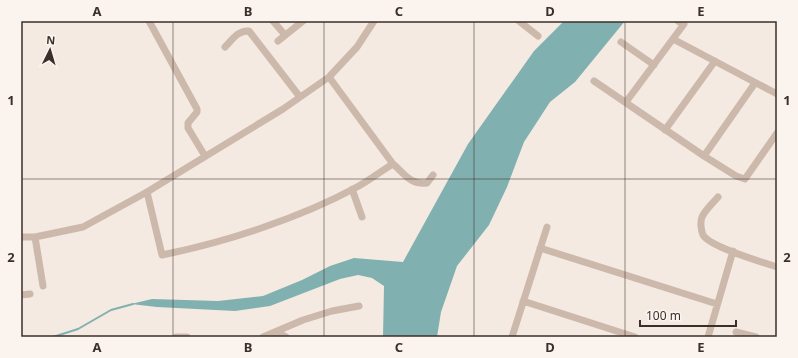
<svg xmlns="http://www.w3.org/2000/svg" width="798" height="358" font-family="'Noto Sans',sans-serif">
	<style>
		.water { fill: #80b1b0 }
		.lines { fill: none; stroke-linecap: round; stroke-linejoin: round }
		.stream { stroke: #80b1b0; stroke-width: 2 }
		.minor { stroke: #ccb9ac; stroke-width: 7 }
		.grid { fill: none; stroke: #3b2f2b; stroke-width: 1; stroke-opacity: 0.55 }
		.neatline { fill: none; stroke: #3b2f2b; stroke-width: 1.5 }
		.grid-label { font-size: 13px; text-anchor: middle; font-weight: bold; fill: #3b2f2b }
	</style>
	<rect width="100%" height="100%" fill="#f4eae1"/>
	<path class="water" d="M564,21H625L575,82L550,102L524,142L507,187L489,225L457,266L441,312L437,337H383L384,286L372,278L358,275L340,279L270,306L235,311L157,307L131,304L152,299L218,301L263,296L302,280L330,266L354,258L403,262L468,144L534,51Z"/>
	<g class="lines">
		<path class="stream" d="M53,337L78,329L111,310L133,304"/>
		<path class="minor" d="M149,21L197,109V112L188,123V128L205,156
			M273,21L285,35
			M519,21L538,36
			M673,39L777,94
			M278,41L303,21
			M621,42L654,65
			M225,47C232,40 238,30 249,31L300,97
			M329,77L393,164
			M594,81L704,156L736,176L745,179L777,133
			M626,102L684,24L678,21
			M665,130L715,61
			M704,156L755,83
			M352,189L362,217
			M147,192L162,255C226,242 300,218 357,187C370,180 381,171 393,164C405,174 410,185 427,183L433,175
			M718,197C713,203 705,210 702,217C700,222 701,230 703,235C710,247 762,262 777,267
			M21,237H35L83,227L147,192L283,109L329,77L357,47L374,21
			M35,237L43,286
			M540,248L717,304
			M21,295L30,294
			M523,301L635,337
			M276,332L286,337
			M736,332L756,337
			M176,337H187
			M263,337L303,320L332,311L359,306
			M512,337L547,227
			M708,337L733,251"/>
	</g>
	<path class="grid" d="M173,21V337M324,21V337M474,21V337M625,21V337M21,179H777"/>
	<rect width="798" height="358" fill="none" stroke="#fbf4ee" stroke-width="44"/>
	<g transform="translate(50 50) rotate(5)" stroke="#fbf4ee" stroke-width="3" paint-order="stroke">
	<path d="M0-3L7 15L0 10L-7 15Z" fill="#3b2f2b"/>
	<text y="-6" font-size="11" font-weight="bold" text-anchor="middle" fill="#3b2f2b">N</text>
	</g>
	<path d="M640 320v6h96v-6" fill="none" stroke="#3b2f2b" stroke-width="2"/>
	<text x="646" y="320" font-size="12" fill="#3b2f2b" stroke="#fbf4ee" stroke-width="3" paint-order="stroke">100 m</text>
	<rect x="22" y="22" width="754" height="314" class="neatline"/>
	<g class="grid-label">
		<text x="97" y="16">A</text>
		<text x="248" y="16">B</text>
		<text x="399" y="16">C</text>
		<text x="550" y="16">D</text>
		<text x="701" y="16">E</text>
		<text x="11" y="105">1</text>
		<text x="787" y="105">1</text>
		<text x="11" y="262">2</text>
		<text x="787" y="262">2</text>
		<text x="97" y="352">A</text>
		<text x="248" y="352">B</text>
		<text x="399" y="352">C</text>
		<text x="550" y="352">D</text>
		<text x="701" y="352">E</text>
	</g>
</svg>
